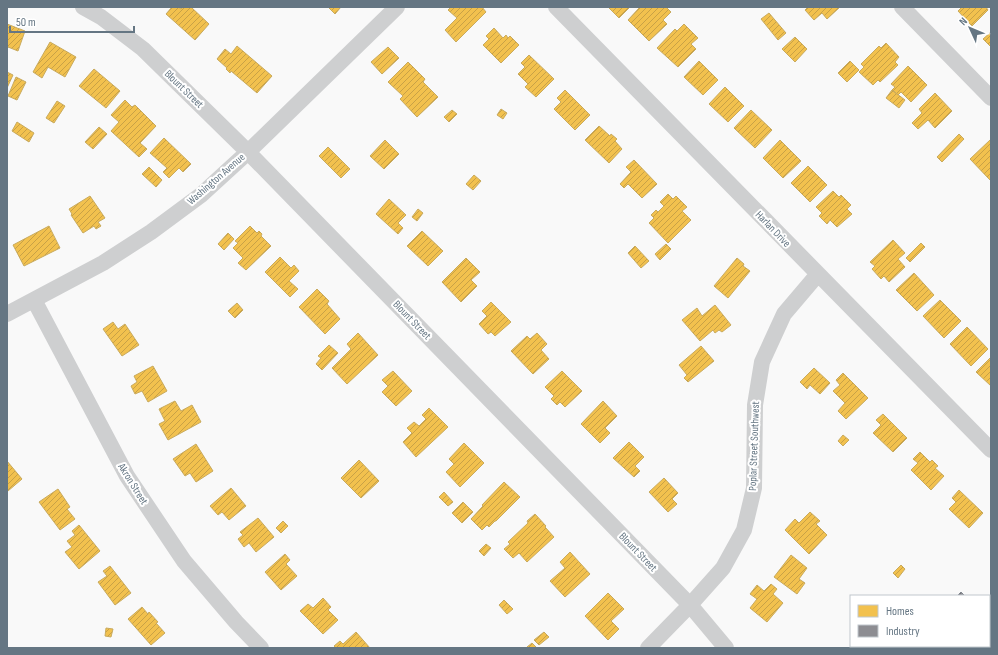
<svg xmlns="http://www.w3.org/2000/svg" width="998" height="655" font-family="'Sofia Sans Condensed',sans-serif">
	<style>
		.homes { fill: url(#homes-hatch); stroke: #c8aa5e }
		.industry { fill: url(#industry-hatch); stroke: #81868e }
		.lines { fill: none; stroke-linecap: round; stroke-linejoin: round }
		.lane { stroke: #cecfd0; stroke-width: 8 }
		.street { stroke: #cecfd0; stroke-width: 16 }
		.labels { text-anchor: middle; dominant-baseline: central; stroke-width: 4; stroke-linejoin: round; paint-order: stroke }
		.street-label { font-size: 11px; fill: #657683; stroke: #fff }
	</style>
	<defs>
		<pattern id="homes-hatch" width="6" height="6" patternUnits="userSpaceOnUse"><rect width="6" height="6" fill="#f2c14e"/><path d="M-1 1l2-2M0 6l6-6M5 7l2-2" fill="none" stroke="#c8a146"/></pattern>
		<pattern id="industry-hatch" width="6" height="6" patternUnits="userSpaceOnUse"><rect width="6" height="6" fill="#8d8d92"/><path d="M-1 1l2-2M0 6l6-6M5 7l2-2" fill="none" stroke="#717277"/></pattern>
	</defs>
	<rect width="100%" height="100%" fill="#f9f9f9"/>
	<path class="homes" d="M172,7H178L181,9L183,7H191L209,24L195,40L166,14Z
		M328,7H341L335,14Z
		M451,7H482L486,12L456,42L445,30L457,18L448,10Z
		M608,7H630L619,18Z
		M640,7H666L671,12L663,20L667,24L649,41L628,20Z
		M808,7H840L827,19L822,13L814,20L805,10Z
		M962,7H986L988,10L972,26L958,11Z
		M769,13L786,33L778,40L761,19Z
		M7,24L25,31L18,51L8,47L7,50Z
		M684,24L698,38L691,44L696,49L678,67L657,48L675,29L677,31Z
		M494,28L503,38L506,35L508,38L510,36L519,45L501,63L483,45L489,39L486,36Z
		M991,32V47L983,39Z
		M795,37L807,49L795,62L782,49Z
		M50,42L76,57L65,77L48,67L42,78L33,72Z
		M886,43L899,57L895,62L898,65L880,82L878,80L873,85L859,72L864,67L861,64L879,46L881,48Z
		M237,46L272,76L257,93L231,71L230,73L226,69L227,68L217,59L225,49L231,54Z
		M388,47L399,58L382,74L371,62Z
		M529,55L554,79L536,97L525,87L528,84L518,74L525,67L521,63Z
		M699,61L718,80L703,95L684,77Z
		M850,61L859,70L847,82L838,73Z
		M408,62L425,79L423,82L438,97L417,117L400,99L403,96L388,82Z
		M908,66L927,85L911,102L901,92L898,95L892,90L895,87L891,84Z
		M94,69L120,91L106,108L79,86Z
		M7,72L13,75L7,88Z
		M16,77L26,82L17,100L8,96Z
		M725,87L744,106L728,122L709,104Z
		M565,90L590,115L575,130L554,109L561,102L557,98Z
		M892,90L905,100L899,108L886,98Z
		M935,93L952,111L935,128L928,120L918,129L912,123L922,113L919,109Z
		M125,100L132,107L135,105L156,126L140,143L147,149L139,157L111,131L119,122L111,115Z
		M57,101L65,106L54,123L46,118Z
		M501,109L507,113L503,119L497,115Z
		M452,110L457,114L449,122L444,117Z
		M751,110L772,130L755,148L734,128Z
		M17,122L34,133L29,142L12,131Z
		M599,126L610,136L611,134L617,139L615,141L622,149L609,163L585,140Z
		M99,127L107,134L93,149L85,142Z
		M959,134L964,139L942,162L937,157Z
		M164,138L191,164L183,172L179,168L169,178L163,172L167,168L150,153Z
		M385,140L399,154L384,169L370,156Z
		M780,140L801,161L783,178L763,158Z
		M990,140L991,141V149L990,150H991V179L990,180L970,159Z
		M328,147L350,169L341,178L319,156Z
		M634,160L657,184L642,198L628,184L624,188L620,184L631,172L626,167Z
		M808,166L827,185L810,202L791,183Z
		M149,167L162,180L156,187L142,174Z
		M474,175L481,181L473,190L466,184Z
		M833,191L839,197L841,195L851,205L847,209L852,214L837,227L830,220L827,224L819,216L822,213L816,207Z
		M668,194L673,199L676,196L687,207L682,211L691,220L668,243L649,223L654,218L651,215L656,210L658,212L664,206L660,202Z
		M90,196L105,218L98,222L101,226L96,229L94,226L83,233L71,215L72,214L69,209Z
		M389,199L406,215L398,223L403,228L398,234L376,214Z
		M418,209L423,213L417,221L412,217Z
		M49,226L60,248L24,266L13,245Z
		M250,226L257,233L259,231L262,234L261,236L271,246L246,270L238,263L243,258L233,248L238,243L235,241Z
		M422,231L443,251L428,266L407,246Z
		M228,233L234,239L224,250L218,244Z
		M893,240L905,253L898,259L905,267L889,282L884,276L881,279L872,269L875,266L870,262Z
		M921,243L925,247L910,262L906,258Z
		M666,244L671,249L660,260L655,254Z
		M635,246L649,261L641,268L628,253Z
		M280,257L291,268L294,265L299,271L289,281L298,289L290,297L265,272Z
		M466,258L480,272L471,280L477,286L461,302L442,282Z
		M737,258L744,264L743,266L750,271L728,298L714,286Z
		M914,273L934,295L917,311L896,290Z
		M317,289L329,301L327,304L340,319L325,334L299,307Z
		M940,300L961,321L944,338L923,316Z
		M491,302L511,322L495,336L491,332L488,334L479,324L487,316L482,311Z
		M237,303L243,310L235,318L228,311Z
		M715,305L731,325L722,332L719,330L715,333L713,330L700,341L682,320L697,308L702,316Z
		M113,322L118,329L125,324L139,345L122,356L103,329Z
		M967,327L988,349L971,366L950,344Z
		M358,333L378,355L347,384L332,368L351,349L347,344Z
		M537,333L547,344L541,350L549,359L533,374L511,351L527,336L530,339Z
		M329,345L338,353L322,370L316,364L321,358L318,356Z
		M701,346L714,361L688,382L684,378L687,375L679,365Z
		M991,357V386L976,372Z
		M153,366L167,391L148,402L142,391L135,394L131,386L137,382L134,376Z
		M814,368L830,383L820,394L810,385L807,389L800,382Z
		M393,371L412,391L396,406L382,392L388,386L382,380Z
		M562,371L582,391L565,407L560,402L557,405L551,399L554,396L545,387Z
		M843,373L868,398L846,419L838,411L845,403L833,391L840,385L836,380Z
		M175,401L181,411L192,405L201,422L168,440L159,424L165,421L159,409Z
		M603,401L617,416L605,428L610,433L600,443L581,424Z
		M429,408L448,427L416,457L403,442L412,433L407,428L414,422L419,426L426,419L422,415Z
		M883,414L907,438L893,452L873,433L881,425L876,420Z
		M843,435L849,440L843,446L838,441Z
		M629,442L644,457L635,466L640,471L634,477L613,458Z
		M464,443L484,463L460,487L446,472L454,464L449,459Z
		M196,444L213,471L196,482L190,473L185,476L173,459Z
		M920,452L930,462L932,460L938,466L935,468L944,476L931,490L911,470L918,463L913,459Z
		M359,460L379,481L361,498L341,478Z
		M7,461L22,479L8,491H7Z
		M664,478L678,493L672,499L677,504L668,512L649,492Z
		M504,482L520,497L496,521H495L489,527L487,525L482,530L471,519L483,506L482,505Z
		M231,488L246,506L229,520L222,512L218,515L210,506Z
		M58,489L70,507L67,509L75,519L60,530L39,502Z
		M959,490L983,513L969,528L949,509L956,502L952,498Z
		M444,492L453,502L448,506L439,497Z
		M463,502L473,512L462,523L452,513Z
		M810,512L820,521L816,524L827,535L809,554L785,530L795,519L799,523Z
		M535,514L546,526L545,527L554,537L527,562L519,553L513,558L504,549L510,544L508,542L528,523L527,521Z
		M258,518L274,537L256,552L249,543L244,547L238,539L243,535L240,532Z
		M283,521L288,526L281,533L276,528Z
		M79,525L100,551L79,569L65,552L72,547L67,541L75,535L72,531Z
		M486,544L491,548L484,556L479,551Z
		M570,552L590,574L565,597L550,581L565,568L560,562Z
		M285,554L290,560L286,564L297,576L281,590L265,572Z
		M791,555L807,568L799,579L805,583L797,594L774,577Z
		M901,565L905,569L898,578L893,573Z
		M110,566L131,593L115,605L98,582L107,576L103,571Z
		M771,584L777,589L773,594L783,603L767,622L750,608L757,599L750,594L757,585L764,591Z
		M608,593L624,609L611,621L619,629L608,640L585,616Z
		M323,598L331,607L328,610L338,620L323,634L300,611L308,604L313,608Z
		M504,600L513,609L507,614L499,605Z
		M142,607L148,614L149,612L158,622L156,623L165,633L151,645L128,619Z
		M106,628L113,629L111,637L105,636Z
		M356,632L370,648H336L334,646L340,641L343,644Z
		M544,632L549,637L539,645L534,640Z
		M532,643L537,648H528L527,647Z"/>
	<path class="industry" d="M961,592L965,596H957Z
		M989,619L991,621V648H907L909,646H989Z"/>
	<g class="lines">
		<path class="lane" d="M989,617L991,615"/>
		<path class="street" d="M83,7L101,17L143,49L248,152L690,605L726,648
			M556,7L991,450
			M902,7L991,98
			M34,300L127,476L184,561L236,622L261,648
			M7,314L103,263L151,232L201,195L248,152L397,7
			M648,648L690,605L723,568L744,530L754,488L755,405L762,362L784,314L818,274"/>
	</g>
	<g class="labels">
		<g class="street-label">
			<text transform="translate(184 89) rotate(44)">Blount Street</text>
			<text transform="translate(216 179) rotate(-41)">Washington Avenue</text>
			<text transform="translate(773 229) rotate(46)">Harlan Drive</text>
			<text transform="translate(412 320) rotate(46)">Blount Street</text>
			<text transform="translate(754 446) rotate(-88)">Poplar Street Southwest</text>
			<text transform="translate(133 484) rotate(58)">Akron Street</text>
			<text transform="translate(638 552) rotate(46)">Blount Street</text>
		</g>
	</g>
	<rect width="998" height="655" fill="none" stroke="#657683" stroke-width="16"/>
	<rect x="850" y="595" width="140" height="52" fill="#ffffff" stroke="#c1c8cd"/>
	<rect x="858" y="605" width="20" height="12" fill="#f2c14e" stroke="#c1c8cd"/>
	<text x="886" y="615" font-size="12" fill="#657683">Homes</text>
	<rect x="858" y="625" width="20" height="12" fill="#8d8d92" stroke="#c1c8cd"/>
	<text x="886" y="635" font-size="12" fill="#657683">Industry</text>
	<g transform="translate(970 28) rotate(314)" stroke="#ffffff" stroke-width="3" paint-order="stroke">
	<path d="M0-3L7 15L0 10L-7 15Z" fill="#657683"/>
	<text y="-6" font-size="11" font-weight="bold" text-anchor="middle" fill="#657683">N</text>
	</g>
	<path d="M10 26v6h124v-6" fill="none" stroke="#657683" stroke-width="2"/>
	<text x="16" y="26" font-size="12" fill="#657683" stroke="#ffffff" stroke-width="3" paint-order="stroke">50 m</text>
</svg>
